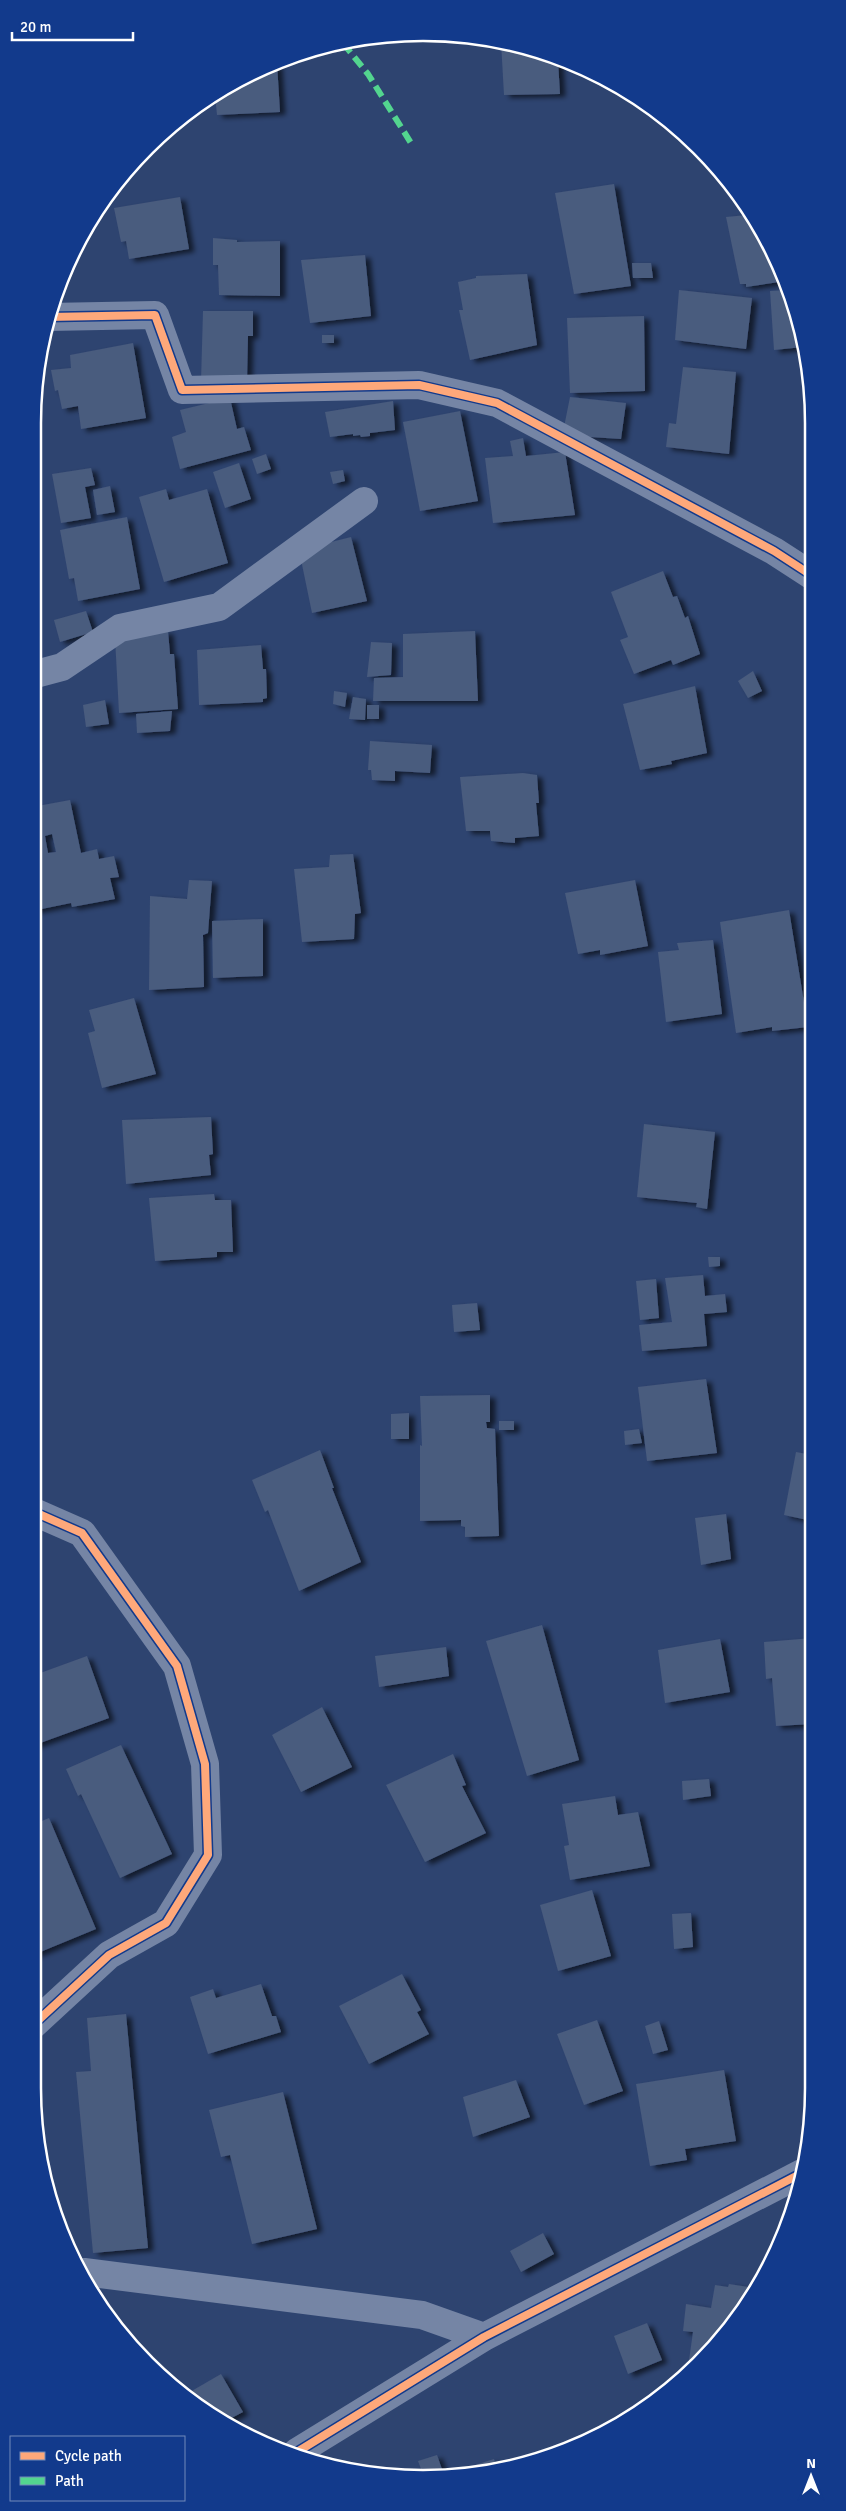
<svg xmlns="http://www.w3.org/2000/svg" width="846" height="2511" font-family="Signika,sans-serif">
	<style>
		.building { fill: #495b7e; fill-rule: evenodd; filter: url(#shadow) }
		.lines { fill: none; stroke-linecap: round; stroke-linejoin: round }
		.minor { stroke: #7585a5; stroke-width: 28 }
		.quiet { stroke: #53d58f; stroke-width: 6; stroke-dasharray: 12 6; stroke-linecap: butt }
		.cycleway-casing { stroke: #123a8c; stroke-width: 11 }
		.cycleway { stroke: #fea87a; stroke-width: 8 }
		.rim { fill: none; stroke: #fff; stroke-width: 2.5 }
	</style>
	<defs>
		<filter id="shadow"><feDropShadow dx="5.5" dy="3" stdDeviation="2.5" flood-color="#0009"/></filter>
	</defs>
	<rect width="100%" height="100%" fill="#2e4470"/>
	<path class="building" d="M501,42L524,46L558,60L560,94L504,95Z
		M277,63L280,112L217,115L215,94L228,85Z
		M614,184L631,286L574,294L555,193Z
		M180,197L189,249L129,259L126,241L121,242L114,208Z
		M747,215L784,273L786,281L746,287V284H740L726,217Z
		M213,238L237,240V242L280,241V296L219,295L218,265H213Z
		M365,255L371,316L310,323L301,260Z
		M632,263H651L653,278H633Z
		M527,274L537,345L470,360L459,310H463L458,282L476,278V276Z
		M679,290L752,298L746,349L675,340Z
		M788,290L803,347L774,350L770,291Z
		M203,311H253V336H248L247,381H201Z
		M644,316L645,391L570,393L567,318Z
		M322,335H334V343H322Z
		M133,343L146,418L81,429L78,406L62,409L58,390L55,391L51,370L71,368L70,355Z
		M683,367L736,372L729,454L666,447L669,423L676,424Z
		M570,397L626,403L621,439L590,437L564,427Z
		M230,398L237,429L244,427L251,450L180,469L172,437L186,432L180,410Z
		M393,401L395,430L370,433V436L361,437L360,435L353,436V434L330,437L325,412Z
		M460,411L478,501L420,511L403,422Z
		M523,438L526,456L565,452L575,515L493,523L485,458L513,456L510,441Z
		M266,454L271,469L257,474L252,459Z
		M239,463L251,499L225,508L213,472Z
		M91,468L95,485L85,487L91,518L61,523L52,474Z
		M343,470L345,481L333,484L330,472Z
		M110,486L115,512L97,515L93,490Z
		M166,489L169,500L207,489L228,563L164,582L139,497Z
		M127,517L140,589L78,601L74,578L69,579L60,530Z
		M351,537L367,601L312,613L299,550Z
		M663,571L673,597L677,596L685,618L688,616L700,654L673,665L671,660L634,674L620,640L628,637L611,592Z
		M86,611L93,632L60,642L54,620Z
		M168,631L170,654H174L178,709L119,713L115,638Z
		M475,631L478,701H373L374,678L403,677V634Z
		M371,642L392,643L391,675L367,677Z
		M261,645L263,669H266L267,698L263,699V702L199,705L197,650Z
		M753,671L762,691L748,698L738,681Z
		M695,686L707,753L671,761L672,764L640,770L623,704Z
		M334,691L347,693L345,707L333,704Z
		M353,697L366,699L365,720L349,719Z
		M105,700L109,724L86,727L83,705Z
		M367,705H379V719H367Z
		M172,711L170,731L137,733L136,714Z
		M370,741L432,745L430,773L395,771V781L372,780L371,770H368Z
		M523,773L537,775L539,803H536L539,836L515,838V843L491,841L490,831H466L460,777Z
		M70,800L81,853L97,849L99,859L114,856L119,877L110,878L115,899L72,907L71,903L32,911V807ZM52,834L56,852L48,853L45,836Z
		M353,854L361,913L355,914L354,939L302,942L294,869L329,867L330,855Z
		M189,880L212,881L208,933L203,935L204,987L149,990L150,896L187,899Z
		M635,880L648,946L600,955V950L578,954L565,893Z
		M789,910L808,1027L772,1031V1027L736,1033L720,922Z
		M809,916H811V946L805,945Z
		M263,919V976L213,978L212,921Z
		M713,940L722,1014L666,1022L658,952L679,950L677,943Z
		M134,998L156,1074L102,1088L88,1033L95,1031L89,1010Z
		M211,1117L213,1154L209,1155L211,1175L126,1184L122,1120Z
		M644,1124L715,1132L707,1209L696,1207L697,1203L637,1197Z
		M214,1194L215,1200H231L233,1252H217V1257L155,1261L149,1198Z
		M708,1257H720V1266L709,1267Z
		M703,1275L705,1296L725,1294L727,1312L704,1314L707,1346L642,1351L639,1325L672,1322L665,1278Z
		M656,1279L659,1318L640,1320L636,1281Z
		M477,1303L480,1330L454,1332L452,1305Z
		M706,1379L717,1453L647,1461L638,1387Z
		M490,1395V1422H486L487,1428L495,1429L499,1536L465,1537V1527L461,1526V1520L420,1521V1445L422,1446L420,1396Z
		M812,1401V1420L807,1419Z
		M409,1413V1439H391V1414Z
		M499,1421H514V1430H499Z
		M639,1429L642,1443L625,1445L624,1431Z
		M320,1450L334,1488H332L361,1562L299,1591L268,1510L265,1512L252,1480Z
		M796,1452L812,1455V1521L784,1515Z
		M726,1514L731,1559L701,1565L695,1518Z
		M542,1625L579,1760L527,1776L486,1641Z
		M813,1638V1724L776,1726L772,1678L766,1679L764,1642Z
		M720,1639L730,1692L665,1703L658,1650Z
		M446,1647L449,1676L379,1687L375,1656Z
		M87,1656L109,1718L32,1746V1676Z
		M322,1707L352,1767L301,1792L272,1735Z
		M121,1745L172,1854L120,1878L81,1794L78,1796L66,1769Z
		M453,1754L466,1785L462,1786L486,1833L425,1862L386,1785Z
		M709,1779L711,1796L683,1800L682,1781Z
		M615,1796L618,1815L638,1812L650,1866L570,1880L564,1846L569,1845L562,1804Z
		M49,1818L96,1929L33,1955L32,1825Z
		M592,1890L611,1956L558,1971L540,1905Z
		M691,1913L693,1947L674,1949L672,1914Z
		M402,1974L421,2010L417,2012L429,2034L369,2064L339,2006Z
		M261,1984L272,2016H276L281,2032L208,2054L190,1997L213,1989L216,1998Z
		M126,2014L148,2248L93,2253L76,2072L91,2071L87,2018Z
		M597,2020L623,2091L584,2105L557,2034Z
		M659,2021L668,2050L653,2054L645,2026Z
		M724,2070L736,2141L685,2149L687,2160L650,2166L636,2084Z
		M516,2080L530,2117L473,2137L463,2097Z
		M283,2092L317,2229L252,2244L230,2155L221,2157L209,2110Z
		M543,2233L554,2254L521,2272L510,2251Z
		M729,2284L755,2288L748,2305L699,2364L687,2374L693,2332L683,2331L686,2304L711,2308L715,2285L728,2287Z
		M647,2323L662,2360L628,2374L614,2336Z
		M221,2374L243,2412L224,2422L183,2396Z
		M437,2455L444,2475L494,2459L497,2470L449,2478L424,2477L418,2461Z"/>
	<g class="lines">
		<path class="minor" d="M48,317L155,315L182,390L419,385L497,403L774,551L811,575
			M32,675L62,667L120,628L219,607L364,501
			M32,1511L82,1533L177,1666L205,1764L208,1855L166,1923L109,1955L32,2026
			M84,2272L422,2315L484,2337
			M297,2452L484,2337L802,2173"/>
		<path class="quiet" d="M343,43L368,74L411,143"/>
		<defs>
			<path id="cycleway" d="M48,317L155,315L182,390L419,385L497,403L774,551L811,575
				M32,1511L82,1533L177,1666L205,1764L208,1855L166,1923L109,1955L32,2026
				M297,2452L484,2337L802,2173"/>
		</defs>
		<use href="#cycleway" class="cycleway-casing"/>
		<use href="#cycleway" class="cycleway"/>
	</g>
	<path d="M0 0H846V2511H0ZM423 41H423A382 382 0 0 1 805 423V2088A382 382 0 0 1 423 2470H423A382 382 0 0 1 41 2088V423A382 382 0 0 1 423 41Z" fill="#123a8c" fill-rule="evenodd"/>
	<path class="rim" d="M423 41H423A382 382 0 0 1 805 423V2088A382 382 0 0 1 423 2470H423A382 382 0 0 1 41 2088V423A382 382 0 0 1 423 41Z"/>
	<rect x="10" y="2436" width="175" height="65" fill="#123a8c" stroke="#7189ba"/>
	<rect x="20" y="2452" width="25" height="8" fill="#fea87a" stroke="#7189ba"/>
	<text x="55" y="2461" font-size="15" fill="#ffffff">Cycle path</text>
	<rect x="20" y="2477" width="25" height="8" fill="#53d58f" stroke="#7189ba"/>
	<text x="55" y="2486" font-size="15" fill="#ffffff">Path</text>
	<g transform="translate(811 2476)" stroke="#123a8c" stroke-width="4" paint-order="stroke">
	<path d="M0-4L9 19L0 12L-9 19Z" fill="#ffffff"/>
	<text y="-8" font-size="14" font-weight="bold" text-anchor="middle" fill="#ffffff">N</text>
	</g>
	<path d="M12 32v8h121v-8" fill="none" stroke="#ffffff" stroke-width="2.5"/>
	<text x="20" y="32" font-size="15" fill="#ffffff" stroke="#123a8c" stroke-width="4" paint-order="stroke">20 m</text>
</svg>
